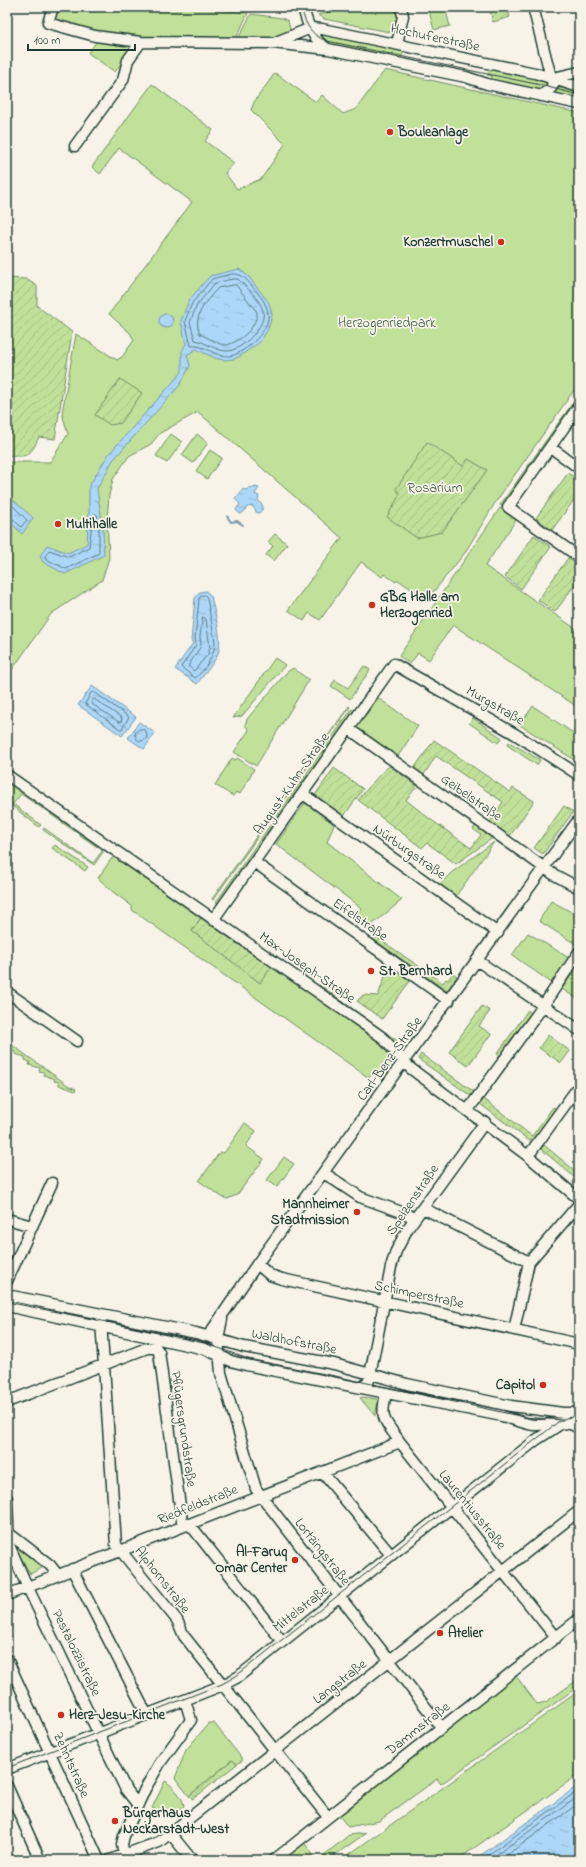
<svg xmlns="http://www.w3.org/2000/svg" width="586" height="1867" font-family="'Indie Flower',sans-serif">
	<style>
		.green { fill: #c1e099; stroke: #708e66 }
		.garden { fill: url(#garden-furrows); stroke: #708e66 }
		.water { fill: url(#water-ripples); stroke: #7499aa }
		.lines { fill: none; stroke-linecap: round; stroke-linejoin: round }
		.shore { stroke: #587b82; stroke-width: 1 }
		.stream { stroke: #7499aa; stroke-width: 2 }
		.minor-casing { stroke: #1f3d34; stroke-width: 13 }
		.minor { stroke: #f7f3e8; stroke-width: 10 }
		.tram { stroke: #1f3d34; stroke-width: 1 }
		.poi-dot { fill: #c8321e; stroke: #f7f3e8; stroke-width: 1.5 }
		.labels { text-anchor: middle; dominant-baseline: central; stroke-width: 3.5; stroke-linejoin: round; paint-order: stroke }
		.street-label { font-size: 14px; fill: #1f3d34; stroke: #f7f3e8 }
		.poi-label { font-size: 14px; font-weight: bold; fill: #1f3d34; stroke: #f7f3e8; text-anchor: start }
		.park-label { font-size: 14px; fill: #3f5e48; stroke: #f7f3e8 }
	</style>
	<defs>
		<pattern id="garden-furrows" width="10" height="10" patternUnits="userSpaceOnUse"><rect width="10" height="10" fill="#c1e099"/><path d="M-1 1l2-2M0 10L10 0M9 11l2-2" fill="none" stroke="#a5c184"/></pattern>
		<pattern id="water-ripples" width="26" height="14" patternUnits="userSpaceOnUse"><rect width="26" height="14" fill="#add7f8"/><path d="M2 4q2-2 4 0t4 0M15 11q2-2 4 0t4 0" fill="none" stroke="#94b9d5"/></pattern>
	</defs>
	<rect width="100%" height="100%" fill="#f7f3e8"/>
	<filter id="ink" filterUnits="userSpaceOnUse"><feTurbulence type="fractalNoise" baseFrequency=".025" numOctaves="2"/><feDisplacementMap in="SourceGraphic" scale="8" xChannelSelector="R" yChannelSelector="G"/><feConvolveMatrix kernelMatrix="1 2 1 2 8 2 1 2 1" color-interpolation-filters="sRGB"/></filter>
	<g filter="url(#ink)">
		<path class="green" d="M56,7H193L248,13L236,39L154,38L97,32L58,22L55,19Z
			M348,7H396L398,15L394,33L324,19L318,15Z
			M428,7H445L450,26L434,30Z
			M251,14L282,18L288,21L291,33L275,38L238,39Z
			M319,34L402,47L401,51L405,52L397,60L329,46Z
			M97,41L130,46L131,50L115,72L88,53Z
			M494,67L551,81L543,89L540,90L491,80L492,76L487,75Z
			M385,70L579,113V383L495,503L464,554L427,600L398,580L396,582L384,574L382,577L361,562L320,620L309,613L304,621L288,610L342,538L198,412L160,433L151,444L129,456L113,479L109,495L107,519L109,558L102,580L51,614L7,677V462H50L68,434L62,413L76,334L117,360L122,357L134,340L130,333L109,314L192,202L119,148L100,174L92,167L152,84L213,130L205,141L234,163L225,173L237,189L261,179L285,144L251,110L254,102L275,73L316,102L322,95L343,114L356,109Z
			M565,86L579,90V100L551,93Z
			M579,394V401L504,508L500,505Z
			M171,434L182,442L167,463L156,456Z
			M197,434L208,443L193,463L182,455Z
			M210,450L222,458L207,479L196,471Z
			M500,508L516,520L485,566L579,631V708L453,625L429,660L418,653L410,664L399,656Z
			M275,534L287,544L274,561L266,555L273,546L268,542Z
			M275,658L285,665L242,716L233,718Z
			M364,666L370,670L350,699L331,686L335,680L348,688Z
			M293,668L309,680L256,766L234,752L249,730L245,725L247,719L287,672Z
			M378,698L418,726L398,756L357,728Z
			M349,706L350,707L213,900L212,899Z
			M533,706L579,737V763L520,725Z
			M352,709L355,712L219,904L216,902Z
			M473,718L502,738L498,743L469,723Z
			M509,742L540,760L537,765L507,745Z
			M232,758L235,760L237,758L254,769L240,794L236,792L233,796L215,785Z
			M13,783L46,806L43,809L21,794L13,804L41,825L39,827L7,802V785Z
			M305,803L334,824L327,842L402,900L367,929L354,919L361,908L276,844Z
			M53,810L103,846V852L94,865L43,830L44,828L93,863L102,851V846L99,845L97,847L50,814Z
			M494,842L456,896L439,885L451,873Z
			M55,845L88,867L85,871L52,848Z
			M117,856L202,916L192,931L260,982L272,966L377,1041L396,1063L383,1080L373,1073L369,1078L132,910V906L113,892L98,878L112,858Z
			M551,901L579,916V941L577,945L539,921Z
			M528,933L569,958L553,984L512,955Z
			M579,964V1000L562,989Z
			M320,985L403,1045L402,1047L394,1043L393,1040L319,987L318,986Z
			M12,1045L69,1086L76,1089L75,1091L59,1085V1082L54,1081L55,1079L44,1075V1072L39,1071L40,1068L29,1065L30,1062L25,1060V1057L15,1054V1052L10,1050Z
			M245,1123L256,1131L246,1146L264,1159L237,1195L227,1199L222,1197L199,1181L220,1152L224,1153Z
			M284,1157L294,1164L277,1187L267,1180Z
			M362,1397L377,1399L378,1402L375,1416L360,1398Z
			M19,1548L42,1568L30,1574L17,1550Z
			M516,1676L537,1704L546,1702L579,1679V1686L441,1784L437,1779L379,1821L348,1827L338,1814Z
			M579,1691V1774L457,1860H341Z
			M209,1723H214L243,1760L237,1764L232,1760L189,1796L175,1778L186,1750Z
			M165,1781C173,1786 183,1797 184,1806L171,1817L152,1808Z
			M366,1833L328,1860H318L349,1835Z
			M303,1841L317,1860H279Z"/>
		<path class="garden" d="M489,7H507L510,17L493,22Z
			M7,278L26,279L37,286V306L72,332L55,439L39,437C30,456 28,458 7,455Z
			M120,379L142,393L121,423L110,425L95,415Z
			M427,442L463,466L468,459L487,470L442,532L417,538L387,517L400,494L396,489Z
			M568,473L579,481V493L552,530L536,518Z
			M534,535L551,547L521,589L505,577Z
			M568,558L579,566V579L555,612L538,600Z
			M434,740L510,792L513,788L534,801L510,836L490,822L503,802L436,756L423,776L413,770Z
			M390,766L417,786L406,800L430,819L471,848L481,835L473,829L477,824L494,837L456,864L427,843L422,848L358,800C364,793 384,768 390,766Z
			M334,768L363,789L344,816L315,795Z
			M564,806L573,812L543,854L534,848Z
			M202,916L272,966L260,983L192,931Z
			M375,936L443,983L446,979L448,980L453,973L457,976L447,991L373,939Z
			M385,963L410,981L382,1019L357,1001L363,995L378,996L385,976Z
			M482,1006L490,1011L479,1026L491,1034L468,1066L449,1052Z
			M528,1010L531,1013L500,1056L497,1054Z
			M548,1035L570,1051L561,1063L539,1048Z
			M421,1054L474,1092L471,1096L418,1059Z
			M484,1099L532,1136L553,1107L556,1109L531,1142L480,1104Z
			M544,1145L579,1174V1181L541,1149Z
			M232,1760L237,1764L193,1799L189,1796Z"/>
		<path class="water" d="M239,269L248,276L269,303L272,315L268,329L260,342L240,356L234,359L223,360L215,358L196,349L187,355L190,366L180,385L113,460L97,489L103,528L104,555L65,574L43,562L40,556L47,545L68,553L87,544L89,513V486L108,455L182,372V351L186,344L181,321L189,300L210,276Z
			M159 321a7 7 0 1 1 14 0a7 7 0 1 1-14 0Z
			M250,487L253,488L256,487L259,488L255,494L259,496L258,500L263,506L262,510L259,513L256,512L253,506L247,507L244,512L240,514L236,510L240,504L235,499L236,497L240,494L242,489L246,490Z
			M7,496L11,498L33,518L22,534L7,518Z
			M206,591L211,596C214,611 222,636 219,650C216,662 204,674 197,684L175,669L193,643L191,641L195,598L200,592Z
			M92,686L136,717L122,736L78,705Z
			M139,722L155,733L144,749L128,738Z
			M579,1785V1860H474Z"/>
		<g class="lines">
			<path class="shore" d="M232,274C242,273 246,279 252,286C257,292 265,301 267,309C274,327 249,349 234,355C217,360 206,344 191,346L185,321L192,303L212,279Z
				M233,279H238C246,287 260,299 263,311C267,326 241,351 227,351C216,351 206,342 195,340L190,322L197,305L215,283Z
				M236,285L257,312C257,327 241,341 227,345L220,344L200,334C192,316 206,301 218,288Z
				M7,500L27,520L21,527L11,517L7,516
				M95,514L97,515L99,528V553L66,569L46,559L45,556L49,550L69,557L89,547L93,516Z
				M205,595L207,598L215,642C215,654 205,671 195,678L181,667L196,645L195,638L199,599L201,596Z
				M203,617L206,619L210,648L208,654L194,671L188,666L201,646L200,637Z
				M94,692L129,717L122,729H120L85,704L91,693Z
				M94,699L122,718L121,722H119L92,704V701Z
				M135 735a6 6 0 1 1 12 0a6 6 0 1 1-12 0Z
				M481,1860L579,1790
				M489,1860L579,1796
				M500,1860L579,1803"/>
			<path class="stream" d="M227,516L231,522L237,521L243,525"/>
			<defs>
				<path id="minor" d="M53,7L48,23L95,36L141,42L272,43L328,49L466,77L487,84L579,104
					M303,7C307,24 313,40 328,49
					M533,7L553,85L551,88L541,96
					M276,42L311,28L322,29L535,73L579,87
					M397,44L403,16L401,7
					M553,78L579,72
					M75,146L123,80L128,60L141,42
					M579,406L508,507L579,557
					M550,447L579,468
					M349,729L553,874L579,888
					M7,775L382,1037L410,1068L528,1156L579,1199
					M303,794L498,933
					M254,862L449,1001
					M213,920L394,664L515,734L579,775
					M478,961L579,1030
					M7,992L77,1041
					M468,1110L543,1006L579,952
					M528,1156L579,1086
					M324,1173L360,1197L407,1214L414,1219
					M423,1208L529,1262
					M7,1219L32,1226
					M257,1264L270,1275L282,1279L579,1344
					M7,1281L52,1183
					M7,1295L196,1333L244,1347L334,1364L407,1384L511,1406L563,1413H574
					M7,1306L205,1349L231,1361L246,1365L502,1416C512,1419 523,1423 533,1425C548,1426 568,1418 579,1429
					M222,1319L218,1339L221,1373L256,1489L442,1728
					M101,1321L116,1545L177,1620L184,1636L328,1817
					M514,1330L529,1262L579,1204
					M208,1336L257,1264L579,819
					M360,1388L368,1383L369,1380L391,1267L396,1251L408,1228L485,1122
					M386,1393C380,1421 384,1419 400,1442L556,1638
					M7,1402L147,1348H156L159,1352L182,1521L192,1527L282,1641
					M322,1472L391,1555
					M7,1498L9,1545L27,1586L126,1790L138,1805
					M7,1532L50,1565L57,1574
					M72,1569L147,1715
					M7,1595L400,1442
					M7,1659L99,1860
					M7,1769L223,1685L238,1677L536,1440L579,1412
					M7,1786L40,1860
					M170,1833L192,1860
					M124,1855L122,1844L124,1836L145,1789L160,1763L191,1720L185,1700
					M110,1860L159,1842L579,1511
					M274,1860L579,1619"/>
			</defs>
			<use href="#minor" class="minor-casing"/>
			<use href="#minor" class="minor"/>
			<path class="tram" d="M301,7C305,23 310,35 327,41L536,84L579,95
				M7,1302L197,1340L248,1359L335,1376L524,1417L561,1420
				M7,1768L222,1684L236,1676L558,1422L566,1418L579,1416"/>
		</g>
	</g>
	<g class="poi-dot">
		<circle cx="390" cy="132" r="4"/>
		<circle cx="501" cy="242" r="4"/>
		<circle cx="58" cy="524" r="4"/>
		<circle cx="372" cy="605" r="4"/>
		<circle cx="371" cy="971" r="4"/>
		<circle cx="357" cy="1212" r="4"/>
		<circle cx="543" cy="1385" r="4"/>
		<circle cx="295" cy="1560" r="4"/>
		<circle cx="440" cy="1633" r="4"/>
		<circle cx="61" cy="1715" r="4"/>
		<circle cx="115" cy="1821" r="4"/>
	</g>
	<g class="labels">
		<g class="street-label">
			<text transform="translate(435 38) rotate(12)">Hochuferstraße</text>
			<text transform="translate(495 706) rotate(30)">Murgstraße</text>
			<text transform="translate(292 784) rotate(-55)">August-Kuhn-Straße</text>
			<text transform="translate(471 798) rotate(35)">Geibelstraße</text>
			<text transform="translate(409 852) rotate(35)">Nürburgstraße</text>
			<text transform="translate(360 920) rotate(35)">Eifelstraße</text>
			<text transform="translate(307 968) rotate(35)">Max-Joseph-Straße</text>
			<text transform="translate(390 1059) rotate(-54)">Carl-Benz-Straße</text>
			<text transform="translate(413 1200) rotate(-56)">Spelzenstraße</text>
			<text transform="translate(419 1295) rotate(12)">Schimperstraße</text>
			<text transform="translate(294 1342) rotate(11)">Waldhofstraße</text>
			<text transform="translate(183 1429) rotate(82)">Pflügersgrundstraße</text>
			<text transform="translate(198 1505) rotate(-22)">Riedfeldstraße</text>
			<text transform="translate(472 1510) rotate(51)">Laurentiusstraße</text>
			<text transform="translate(322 1552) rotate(52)">Lortzingstraße</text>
			<text transform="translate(162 1580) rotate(52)">Alphornstraße</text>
			<text transform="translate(301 1609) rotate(-38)">Mittelstraße</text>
			<text transform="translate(76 1653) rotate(64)">Pestalozzistraße</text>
			<text transform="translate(340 1682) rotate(-38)">Langstraße</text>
			<text transform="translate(418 1729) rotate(-38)">Dammstraße</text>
			<text transform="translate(71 1765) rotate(66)">Zehntstraße</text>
		</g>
		<g class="poi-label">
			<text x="398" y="132">Bouleanlage</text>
			<text x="493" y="242" text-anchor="end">Konzertmuschel</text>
			<text x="66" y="524">Multihalle</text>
			<text x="380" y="597">GBG Halle am<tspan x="380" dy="16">Herzogenried</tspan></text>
			<text x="379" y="971">St. Bernhard</text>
			<text x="349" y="1204" text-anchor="end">Mannheimer<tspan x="349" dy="16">Stadtmission</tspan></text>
			<text x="535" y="1385" text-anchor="end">Capitol</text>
			<text x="287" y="1552" text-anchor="end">Al-Faruq<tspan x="287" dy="16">Omar Center</tspan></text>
			<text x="448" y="1633">Atelier</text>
			<text x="69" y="1715">Herz-Jesu-Kirche</text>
			<text x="123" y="1813">Bürgerhaus<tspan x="123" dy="16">Neckarstadt-West</tspan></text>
		</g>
		<g class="park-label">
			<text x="387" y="323">Herzogenriedpark</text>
			<text x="435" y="488">Rosarium</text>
		</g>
	</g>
	<rect width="586" height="1867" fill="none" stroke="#f7f3e8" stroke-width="24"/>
	<rect x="12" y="12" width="562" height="1843" fill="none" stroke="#1f3d34" stroke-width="1.5" filter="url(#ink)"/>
	<path d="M28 44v6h107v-6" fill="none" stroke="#1f3d34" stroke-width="2"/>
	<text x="34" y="44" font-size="12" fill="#1f3d34" stroke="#f7f3e8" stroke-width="3" paint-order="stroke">100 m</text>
</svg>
